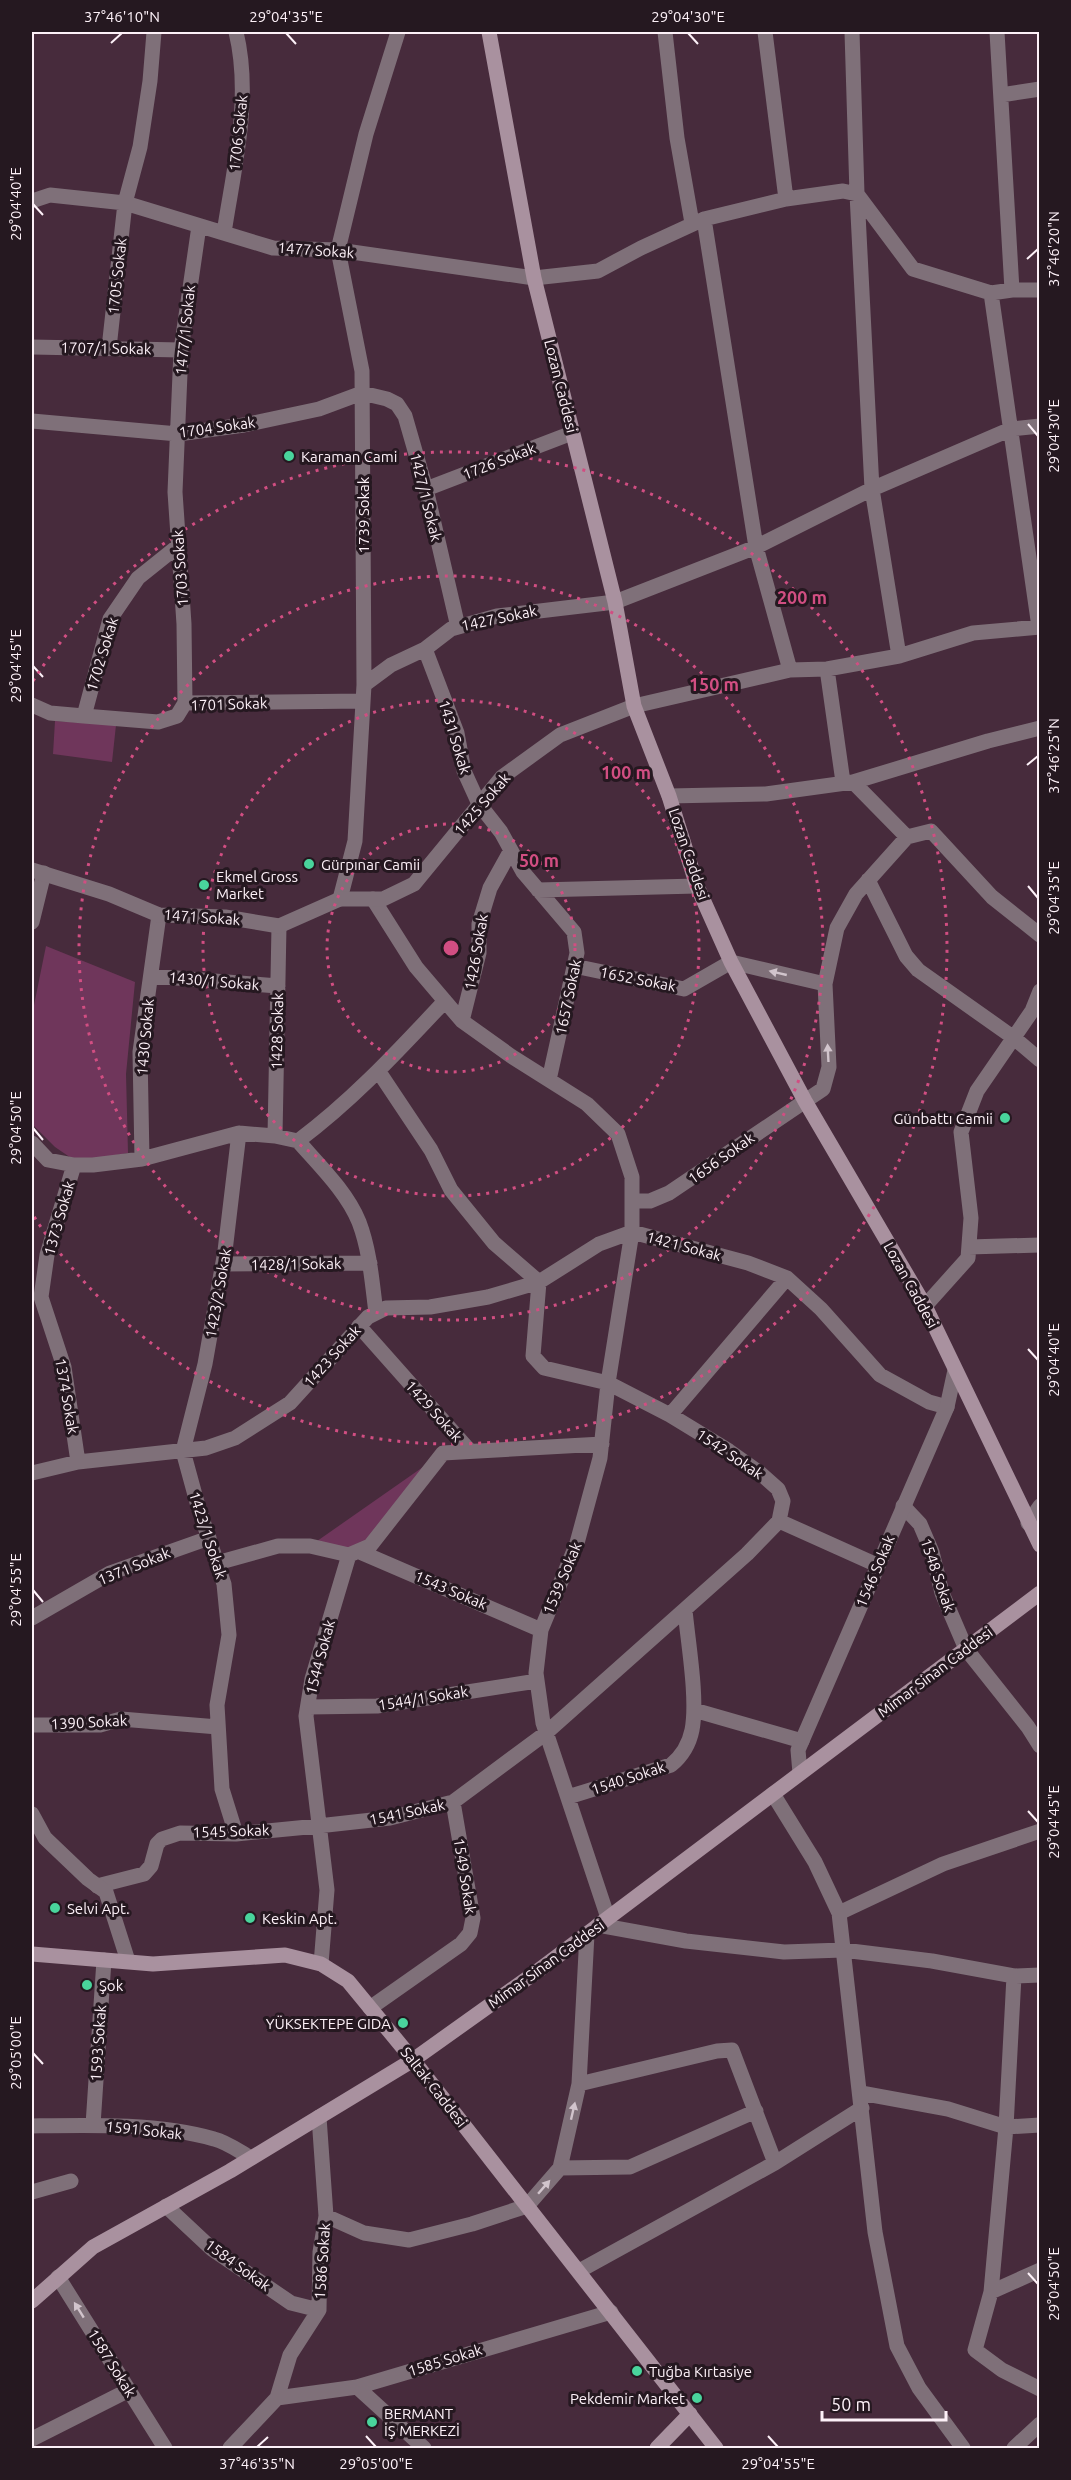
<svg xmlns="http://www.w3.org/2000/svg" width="1071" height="2480" font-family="Ubuntu,sans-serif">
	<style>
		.green { fill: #6f365b }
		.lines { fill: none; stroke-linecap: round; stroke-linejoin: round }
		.minor { stroke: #7f7079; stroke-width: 15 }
		.tertiary { stroke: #7f7079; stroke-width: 15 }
		.secondary { stroke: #a9919f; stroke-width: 15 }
		.oneway { fill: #d1c4cc }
		.ticks { fill: none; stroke: #fdf1f8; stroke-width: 2 }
		.ring { fill: none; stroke: #d14e82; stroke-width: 3; stroke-dasharray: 3 6 }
		.poi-dot { fill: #49d49c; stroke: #251820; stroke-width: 2 }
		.labels { text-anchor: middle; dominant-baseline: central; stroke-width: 6; stroke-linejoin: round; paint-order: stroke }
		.street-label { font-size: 15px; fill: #fdf1f8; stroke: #251820 }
		.poi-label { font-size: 15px; fill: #fdf1f8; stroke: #251820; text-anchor: start }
		.centre { fill: #d14e82; stroke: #251820; stroke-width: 3 }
		.ring-label { font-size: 18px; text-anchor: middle; font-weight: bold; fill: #d14e82; stroke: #251820; stroke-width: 6; stroke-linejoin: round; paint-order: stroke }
		.neatline { fill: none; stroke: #fdf1f8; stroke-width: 2 }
		.ticks-label { font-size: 15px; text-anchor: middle; fill: #fdf1f8 }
	</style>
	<rect width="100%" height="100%" fill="#472b3c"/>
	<path class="green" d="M55,721L116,725L112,762L53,754Z
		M46,946L135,982L126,1074L128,1153L77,1162L55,1147L32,1124V1015Z
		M443,1453L360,1552L310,1546Z"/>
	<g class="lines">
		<path class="minor" d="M665,32L677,138L692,223
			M765,32L786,199
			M852,32L857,194L872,489L899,656
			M997,32L1012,290
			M1001,95L1040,89
			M32,201L50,195L125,203L273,248L338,250L534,278L598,271L641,248L704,219L786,199L843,191L857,194L913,269L991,293L1012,290H1040
			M704,219L756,547L790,670
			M224,233C234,167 252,98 236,32
			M991,293L1039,627
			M32,347L181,350
			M109,348L125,203L140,147L150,81L154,32
			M32,421L178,434L244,425L319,409L362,393L387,399L397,404L405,416L426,489L458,627
			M426,489L572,433
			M425,649L457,733L464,771L479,804L501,832L523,872L574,932L577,953L549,1080
			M827,669L843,782
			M364,685L391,665L425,649L451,629L497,616L615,602L756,547L872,489L1011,429L1040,426
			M185,703L184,624L175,492L181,350L199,226
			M32,705L50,713L84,716L158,722L177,716L185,703L363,701
			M634,706L790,670L827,669L899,656L973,633L1040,627
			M84,716L110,619L138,578L178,546
			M853,782L907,837L931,831L992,897L1040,935
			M669,796L766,794L853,782L988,741L1040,728
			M868,880L906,956L918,970L1014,1038L1040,1060
			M538,890L697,886
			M340,899L355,841L364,685L362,371L338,250L366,134L398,32
			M373,899L416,967L462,1021L511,1056L587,1104L618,1134L632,1177V1232L608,1383L600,1458L577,1543L541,1630L536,1673L543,1723L608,1918
			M32,922L44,873
			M574,966L684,989L731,962L825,984
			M151,976L278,986
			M462,1021L479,953V924L490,888L510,852
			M275,1136L279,926
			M298,1141C319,1165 347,1192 359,1222C370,1251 372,1282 376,1313
			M32,1143L48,1160L74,1165H93L142,1159L239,1133L275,1136L298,1141C354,1099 397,1052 445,1001
			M142,1159L140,1052L159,915
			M74,1165L47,1255L41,1297L64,1367L78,1462
			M632,1201H650L669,1193L823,1089L829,1067L825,984L837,928L856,894L907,837
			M632,1232L748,1263L787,1278L821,1309L880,1375L929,1402L947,1407
			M969,1247L1040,1245
			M223,1264L370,1263
			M925,1306L968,1258L971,1218L961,1132L977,1091L1032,1011L1040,991
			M359,1326L469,1450
			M670,1415L787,1278
			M32,1473L78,1462L206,1448L235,1438L290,1403L368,1317L386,1308L430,1307L488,1297L539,1282L599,1244L632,1232
			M903,1506L920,1524L932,1552L942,1593L966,1649L1028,1727L1040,1746
			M779,1521L877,1565
			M1028,1523L1040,1506
			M360,1552L541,1630
			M217,1563L278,1546H310L349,1555L370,1546L443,1453L602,1444
			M32,1618L110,1573L209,1538
			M308,1707L377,1706L537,1681
			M694,1710L802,1741
			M32,1725H100L121,1719L218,1727
			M773,1794L815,1862L839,1913L875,2232L897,2346L919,2388L963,2448
			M568,1797L671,1765C682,1756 689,1745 692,1730C698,1699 688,1643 685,1610
			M236,1834L222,1789L217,1705L229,1635L224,1584L198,1506L183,1451L205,1364L225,1251L239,1133
			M97,1886L144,1874L151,1866L157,1844L162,1839L180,1833L236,1834L318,1826L390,1818L453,1802L546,1733L747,1554L779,1521L783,1501L778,1489L760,1473L729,1451L670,1415L608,1383L544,1368L533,1356L539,1282L494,1243L451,1190L431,1150L379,1072
			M839,1913L943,1864L1040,1831
			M598,1925L686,1941L784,1952L843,1950L932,1961L1014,1976L1040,1975
			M321,1964L327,1890L306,1716L312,1679L349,1555
			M1014,1976L1006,2127L991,2292L975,2350L1002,2370L1040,2389
			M370,2008L461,1944L470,1933L473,1918L453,1802
			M579,2084L717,2051L732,2050L775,2163
			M861,2093L948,2109L1006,2127L1040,2125
			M93,2125L104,1960
			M32,2126C90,2125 158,2123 214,2139C227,2142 240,2152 251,2158
			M560,2168L630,2167L756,2111
			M32,2192L71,2181
			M166,2206L212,2249L291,2303L319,2310
			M326,2216L364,2233L409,2240L472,2224L527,2206L560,2168L579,2084L587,1934
			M579,2271L775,2163L862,2108
			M58,2277L165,2448
			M991,2292L1040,2270
			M357,2387L424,2448
			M277,2398L357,2387L611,2312
			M32,2439L129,2390
			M230,2448L277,2398L290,2355L319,2310L320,2252L326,2216L319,2117
			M1014,2448L1040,2424"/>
		<path class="tertiary" d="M32,870L109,894L159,915L225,917L279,926L340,899H383L414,884L502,777L560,735L634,706
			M800,1773L798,1750L947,1407L955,1370
			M32,1814L45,1838L88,1879L106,1892L128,1961"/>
		<path class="secondary" d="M489,32L534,278L615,602L634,706L669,796L697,886L731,962L805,1101L925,1306L1040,1545
			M32,1954L153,1964L285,1955L321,1964L348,1981L413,2060L716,2448
			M32,2301L93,2247L230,2171L413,2060L539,1970L1040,1593
			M657,2448L690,2414"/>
	</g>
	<defs><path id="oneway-solid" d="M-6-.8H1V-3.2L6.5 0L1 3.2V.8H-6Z" transform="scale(1.5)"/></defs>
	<g class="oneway">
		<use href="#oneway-solid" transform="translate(778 973) rotate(-167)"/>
		<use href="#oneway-solid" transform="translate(828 1053) rotate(-93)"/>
		<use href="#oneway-solid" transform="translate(573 2111) rotate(-77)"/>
		<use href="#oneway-solid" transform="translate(544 2187) rotate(-49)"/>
		<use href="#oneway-solid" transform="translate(79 2310) rotate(-122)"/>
	</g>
	<path class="ticks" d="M286,33L296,44M688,33L698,44M111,43L122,33M33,204L43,215M1027,259L1038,249M1028,424L1038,436M33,666L43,677M1027,765L1038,756M1028,886L1038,898M33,1128L43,1140M1028,1349L1038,1360M33,1590L43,1602M1028,1811L1038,1822M33,2053L43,2064M1028,2273L1038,2284M366,2436L376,2447M768,2436L778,2447M257,2447L268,2437"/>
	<g class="ring">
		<circle cx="451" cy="948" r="124"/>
		<circle cx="451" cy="948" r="248"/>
		<circle cx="451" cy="948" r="372"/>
		<path d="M33 681A496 496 0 1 1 33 1215"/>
	</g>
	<g class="poi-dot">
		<circle cx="289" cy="456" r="6"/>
		<circle cx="309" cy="864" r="6"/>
		<circle cx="204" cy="885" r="6"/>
		<circle cx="1005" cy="1118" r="6"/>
		<circle cx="55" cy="1908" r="6"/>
		<circle cx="250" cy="1918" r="6"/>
		<circle cx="87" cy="1985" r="6"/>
		<circle cx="403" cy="2023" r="6"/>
		<circle cx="637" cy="2371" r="6"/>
		<circle cx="697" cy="2398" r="6"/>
		<circle cx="372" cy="2422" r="6"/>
	</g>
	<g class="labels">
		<g class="street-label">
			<text transform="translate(238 133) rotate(-84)">1706 Sokak</text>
			<text transform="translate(316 250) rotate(4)">1477 Sokak</text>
			<text transform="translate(117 276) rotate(-84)">1705 Sokak</text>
			<text transform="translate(185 330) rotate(-84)">1477/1 Sokak</text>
			<text transform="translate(106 348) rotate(1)">1707/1 Sokak</text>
			<text transform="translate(561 386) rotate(76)">Lozan Caddesi</text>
			<text transform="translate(217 427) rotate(-8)">1704 Sokak</text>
			<text transform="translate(499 461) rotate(-21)">1726 Sokak</text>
			<text transform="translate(426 497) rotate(76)">1427/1 Sokak</text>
			<text transform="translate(363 515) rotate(-90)">1739 Sokak</text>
			<text transform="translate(180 568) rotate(-94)">1703 Sokak</text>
			<text transform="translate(499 618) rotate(-12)">1427 Sokak</text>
			<text transform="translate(102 654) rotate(-73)">1702 Sokak</text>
			<text transform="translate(229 704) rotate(-2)">1701 Sokak</text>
			<text transform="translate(455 737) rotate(73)">1431 Sokak</text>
			<text transform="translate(482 804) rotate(-49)">1425 Sokak</text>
			<text transform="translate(689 854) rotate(71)">Lozan Caddesi</text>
			<text transform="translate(202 917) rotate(4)">1471 Sokak</text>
			<text transform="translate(476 952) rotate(-80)">1426 Sokak</text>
			<text transform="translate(638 979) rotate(11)">1652 Sokak</text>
			<text transform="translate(214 981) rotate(5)">1430/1 Sokak</text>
			<text transform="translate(568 997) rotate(-78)">1657 Sokak</text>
			<text transform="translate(277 1031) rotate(-89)">1428 Sokak</text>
			<text transform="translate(145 1037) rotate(-85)">1430 Sokak</text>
			<text transform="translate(721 1158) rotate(-35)">1656 Sokak</text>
			<text transform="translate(59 1218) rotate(-74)">1373 Sokak</text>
			<text transform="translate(684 1246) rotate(15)">1421 Sokak</text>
			<text transform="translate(296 1264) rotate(-1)">1428/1 Sokak</text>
			<text transform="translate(911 1285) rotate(61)">Lozan Caddesi</text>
			<text transform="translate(218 1293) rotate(-80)">1423/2 Sokak</text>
			<text transform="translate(332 1356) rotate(-48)">1423 Sokak</text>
			<text transform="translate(67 1396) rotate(80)">1374 Sokak</text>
			<text transform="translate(434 1411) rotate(48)">1429 Sokak</text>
			<text transform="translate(730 1454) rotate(34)">1542 Sokak</text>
			<text transform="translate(208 1535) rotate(72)">1423/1 Sokak</text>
			<text transform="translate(134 1566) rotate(-22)">1371 Sokak</text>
			<text transform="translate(875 1571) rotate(-67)">1546 Sokak</text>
			<text transform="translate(938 1575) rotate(71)">1548 Sokak</text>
			<text transform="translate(562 1578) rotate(-67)">1539 Sokak</text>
			<text transform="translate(451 1590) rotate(23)">1543 Sokak</text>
			<text transform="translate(320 1657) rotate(-75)">1544 Sokak</text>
			<text transform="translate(935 1672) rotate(-37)">Mimar Sinan Caddesi</text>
			<text transform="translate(423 1698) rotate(-9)">1544/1 Sokak</text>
			<text transform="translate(89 1722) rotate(-3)">1390 Sokak</text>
			<text transform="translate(628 1778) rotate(-18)">1540 Sokak</text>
			<text transform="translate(407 1812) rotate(-12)">1541 Sokak</text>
			<text transform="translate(231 1831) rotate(-2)">1545 Sokak</text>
			<text transform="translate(465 1876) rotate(81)">1549 Sokak</text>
			<text transform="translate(546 1964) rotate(-36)">Mimar Sinan Caddesi</text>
			<text transform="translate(98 2043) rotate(-86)">1593 Sokak</text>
			<text transform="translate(434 2087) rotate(52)">Saltak Caddesi</text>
			<text transform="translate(144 2130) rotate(6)">1591 Sokak</text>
			<text transform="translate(322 2261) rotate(-86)">1586 Sokak</text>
			<text transform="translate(238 2265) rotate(36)">1584 Sokak</text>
			<text transform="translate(445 2360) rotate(-17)">1585 Sokak</text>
			<text transform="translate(112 2363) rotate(58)">1587 Sokak</text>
		</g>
		<g class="poi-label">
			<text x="301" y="456">Karaman Cami</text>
			<text x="321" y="864">Gürpınar Camii</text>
			<text x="216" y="876">Ekmel Gross<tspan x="216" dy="17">Market</tspan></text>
			<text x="993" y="1118" text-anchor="end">Günbattı Camii</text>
			<text x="67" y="1908">Selvi Apt.</text>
			<text x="262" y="1918">Keskin Apt.</text>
			<text x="99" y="1985">Şok</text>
			<text x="391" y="2023" text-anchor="end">YÜKSEKTEPE GIDA</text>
			<text x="649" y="2371">Tuğba Kırtasiye</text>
			<text x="685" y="2398" text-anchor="end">Pekdemir Market</text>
			<text x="384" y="2413">BERMANT<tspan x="384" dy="17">İŞ MERKEZİ</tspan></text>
		</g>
	</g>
	<circle cx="451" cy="948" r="9" class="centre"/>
	<g class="ring-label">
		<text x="802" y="604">200 m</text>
		<text x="714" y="691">150 m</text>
		<text x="626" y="779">100 m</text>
		<text x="539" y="867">50 m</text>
	</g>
	<rect width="1071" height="2480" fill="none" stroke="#251820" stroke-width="66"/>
	<path d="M822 2411v9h124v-9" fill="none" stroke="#fdf1f8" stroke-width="3"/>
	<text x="831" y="2411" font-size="18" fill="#fdf1f8" stroke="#251820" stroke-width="4.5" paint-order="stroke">50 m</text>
	<rect x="33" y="33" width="1005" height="2414" class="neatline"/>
	<g class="ticks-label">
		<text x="122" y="22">37°46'10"N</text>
		<text x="286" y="22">29°04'35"E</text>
		<text x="688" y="22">29°04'30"E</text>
		<text transform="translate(16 204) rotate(-90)" y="5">29°04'40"E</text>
		<text transform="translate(1054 249) rotate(-90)" y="5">37°46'20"N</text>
		<text transform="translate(1054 436) rotate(-90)" y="5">29°04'30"E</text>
		<text transform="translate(16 666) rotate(-90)" y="5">29°04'45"E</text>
		<text transform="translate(1054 756) rotate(-90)" y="5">37°46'25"N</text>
		<text transform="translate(1054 898) rotate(-90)" y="5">29°04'35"E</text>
		<text transform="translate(16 1128) rotate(-90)" y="5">29°04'50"E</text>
		<text transform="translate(1054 1360) rotate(-90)" y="5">29°04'40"E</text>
		<text transform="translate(16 1590) rotate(-90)" y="5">29°04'55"E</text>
		<text transform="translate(1054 1822) rotate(-90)" y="5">29°04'45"E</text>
		<text transform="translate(16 2053) rotate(-90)" y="5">29°05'00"E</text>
		<text transform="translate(1054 2284) rotate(-90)" y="5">29°04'50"E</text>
		<text x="257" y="2469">37°46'35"N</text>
		<text x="376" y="2469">29°05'00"E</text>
		<text x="778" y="2469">29°04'55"E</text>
	</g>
</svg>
